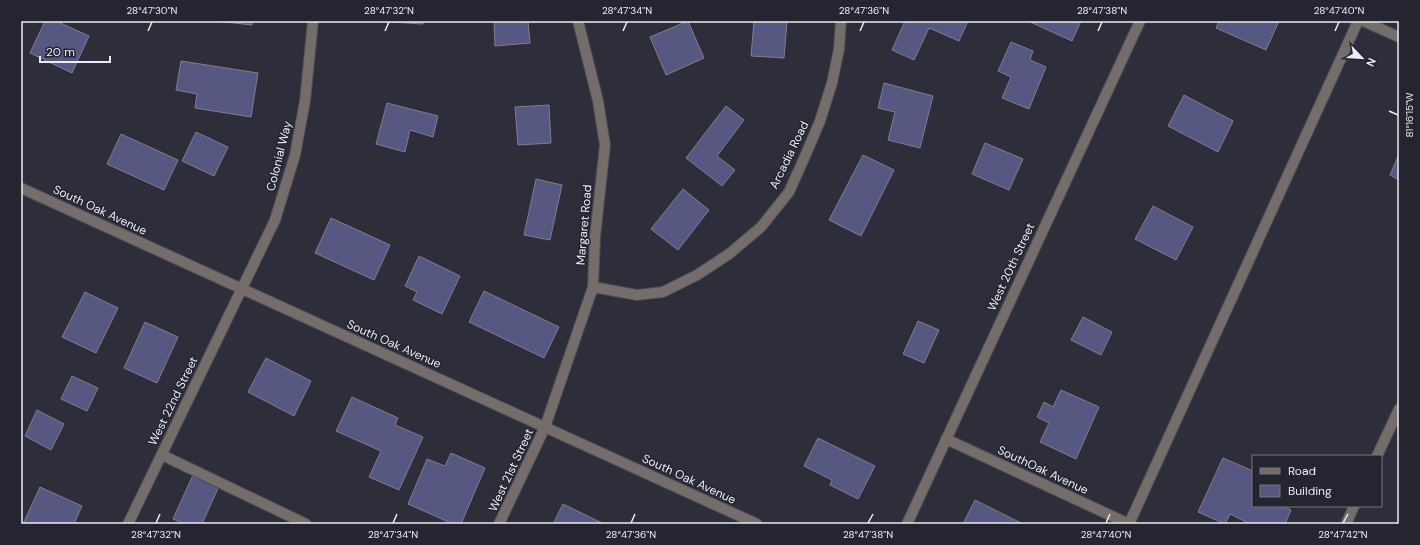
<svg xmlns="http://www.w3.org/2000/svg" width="1420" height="545" font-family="'DM Sans',sans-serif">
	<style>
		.building { fill: #575881; stroke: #7d7e8d }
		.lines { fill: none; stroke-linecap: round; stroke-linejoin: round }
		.service-casing { stroke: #4c4c59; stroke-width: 12 }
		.minor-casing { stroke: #4c4c59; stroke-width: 12 }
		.tertiary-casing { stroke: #4c4c59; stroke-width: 12 }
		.service { stroke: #746d69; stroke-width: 10 }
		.minor { stroke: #746d69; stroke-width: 10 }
		.tertiary { stroke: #746d69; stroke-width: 10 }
		.ticks { fill: none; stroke: #ebecf4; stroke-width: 1.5 }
		.labels { text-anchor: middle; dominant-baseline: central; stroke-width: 3; stroke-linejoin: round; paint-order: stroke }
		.street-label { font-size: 12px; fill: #ebecf4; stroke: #242531 }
		.neatline { fill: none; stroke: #ebecf4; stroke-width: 1.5 }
		.ticks-label { font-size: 10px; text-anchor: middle; fill: #ebecf4 }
	</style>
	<rect width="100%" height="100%" fill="#2e2e3b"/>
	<path class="building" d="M45,21H56L89,36L72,73L30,53Z
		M216,21H252V25Z
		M374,21H423V24Z
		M494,21H528L530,43L495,46Z
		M688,21L704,58L666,75L650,37Z
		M754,21H787L784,58L751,56Z
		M905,21H968L959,41L929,28L914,60L892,50Z
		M1028,21H1081L1072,41Z
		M1219,21H1279L1266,50L1216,28Z
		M1011,42L1033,51L1030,60L1046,67L1029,109L1002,98L1011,77L998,71Z
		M181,61L258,73L251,117L195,108L197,94L176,90Z
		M884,83L933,96L920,148L888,140L895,112L878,108Z
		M1184,95L1233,121L1218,152L1168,126Z
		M387,103L438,116L433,137L410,130L405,152L376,144Z
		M549,105L551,143L518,145L515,107Z
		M726,106L744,120L717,156L735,170L722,186L686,158Z
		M196,132L228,147L214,176L182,161Z
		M121,134L178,160L164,190L107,164Z
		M985,143L1023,159L1009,190L972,174Z
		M1399,154V180L1390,175Z
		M863,155L894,170L861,236L829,220Z
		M536,179L562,185L550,240L524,235Z
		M683,189L709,210L678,250L651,229Z
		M1153,206L1193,227L1176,260L1135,239Z
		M331,218L390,245L374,280L315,253Z
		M419,256L460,276L442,314L413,300L417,292L405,286Z
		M484,291L559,327L544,358L469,322Z
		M85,292L118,308L96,353L62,337Z
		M1083,317L1112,332L1101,355L1071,340Z
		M918,321L939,330L924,363L903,354Z
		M145,322L178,337L157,383L124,368Z
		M266,358L311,381L294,416L248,392Z
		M72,376L98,388L87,411L61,399Z
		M1061,390L1099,407L1076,459L1040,442L1049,423L1037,417L1044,402L1053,407Z
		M352,397L398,418L395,425L423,437L399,490L369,477L381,451L336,431Z
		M37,410L64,424L51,450L25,436Z
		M818,438L875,466L858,499L830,485L832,480L804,466Z
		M451,453L485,468L461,524H453L408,504L427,459L445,466Z
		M1223,458L1253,471V506H1283L1291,510L1285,524H1245L1246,522L1230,514L1225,524L1198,512Z
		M193,475L219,486L202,524H185L173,519Z
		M40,487L82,506L74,524H23Z
		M975,500L1023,524H963Z
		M563,504L604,524H553Z"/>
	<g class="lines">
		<defs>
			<path id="service" d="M162,455L306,524
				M1129,524L1358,21"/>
			<path id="minor" d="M1363,21L1399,37
				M21,188L757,524
				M593,287L637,295L663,292L697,275L729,254L761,227L789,192L806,154L820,121L832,83L839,49L841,21
				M946,439L1129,524
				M1377,456L1399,409
				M128,524L275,220L295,155L305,101L313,21
				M499,524L545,427L593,287L595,237L605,145L598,101L578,21
				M1346,524L1354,506"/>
			<path id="tertiary" d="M907,524L1140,21"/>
		</defs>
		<use href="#service" class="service-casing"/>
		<use href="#minor" class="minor-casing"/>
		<use href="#tertiary" class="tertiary-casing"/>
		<use href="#service" class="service"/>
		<use href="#minor" class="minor"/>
		<use href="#tertiary" class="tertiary"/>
	</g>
	<path class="ticks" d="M148,31L152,22M385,31L389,22M623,31L627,22M860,31L864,22M1098,31L1102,22M1335,31L1339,22M1389,111L1398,115M156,523L160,514M393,523L397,514M631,523L635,514M868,523L873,514M1106,523L1110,514M1343,523L1348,514"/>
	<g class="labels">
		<g class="street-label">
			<text transform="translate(789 155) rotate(-64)">Arcadia Road</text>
			<text transform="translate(279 156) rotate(-76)">Colonial Way</text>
			<text transform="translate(100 210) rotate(25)">South Oak Avenue</text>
			<text transform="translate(584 225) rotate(-85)">Margaret Road</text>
			<text transform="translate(1011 267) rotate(-65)">West 20th Street</text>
			<text transform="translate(394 344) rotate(24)">South Oak Avenue</text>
			<text transform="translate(173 401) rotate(-64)">West 22nd Street</text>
			<text transform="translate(511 470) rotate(-65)">West 21st Street</text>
			<text transform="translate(1043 470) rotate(25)">SouthOak Avenue</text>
			<text transform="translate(689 479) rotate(25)">South Oak Avenue</text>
		</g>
	</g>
	<rect width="1420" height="545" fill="none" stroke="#242531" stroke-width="44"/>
	<rect x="1252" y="455" width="130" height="52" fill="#242531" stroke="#74757f"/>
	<rect x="1260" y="468" width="20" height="6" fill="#746d69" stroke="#74757f"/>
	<text x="1288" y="475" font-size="12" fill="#ebecf4">Road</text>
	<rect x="1260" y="485" width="20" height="12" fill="#575881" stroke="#74757f"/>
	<text x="1288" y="495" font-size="12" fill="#ebecf4">Building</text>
	<g transform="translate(1362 58) rotate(115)" stroke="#242531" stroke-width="3" paint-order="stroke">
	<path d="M0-3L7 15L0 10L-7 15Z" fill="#ebecf4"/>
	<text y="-6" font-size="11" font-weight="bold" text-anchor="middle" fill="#ebecf4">N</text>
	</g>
	<path d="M40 56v6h70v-6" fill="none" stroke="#ebecf4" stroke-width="2"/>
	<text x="46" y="56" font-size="12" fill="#ebecf4" stroke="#242531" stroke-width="3" paint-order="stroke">20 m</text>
	<rect x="22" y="22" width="1376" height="501" class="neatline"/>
	<g class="ticks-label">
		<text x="152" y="14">28°47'30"N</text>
		<text x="389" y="14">28°47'32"N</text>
		<text x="627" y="14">28°47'34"N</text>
		<text x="864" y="14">28°47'36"N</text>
		<text x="1102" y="14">28°47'38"N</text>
		<text x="1339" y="14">28°47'40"N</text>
		<text transform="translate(1409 115) rotate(-90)" y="4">81°16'15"W</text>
		<text x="156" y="538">28°47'32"N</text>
		<text x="393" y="538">28°47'34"N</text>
		<text x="631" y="538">28°47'36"N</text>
		<text x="868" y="538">28°47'38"N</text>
		<text x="1106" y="538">28°47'40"N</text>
		<text x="1343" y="538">28°47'42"N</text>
	</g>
</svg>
